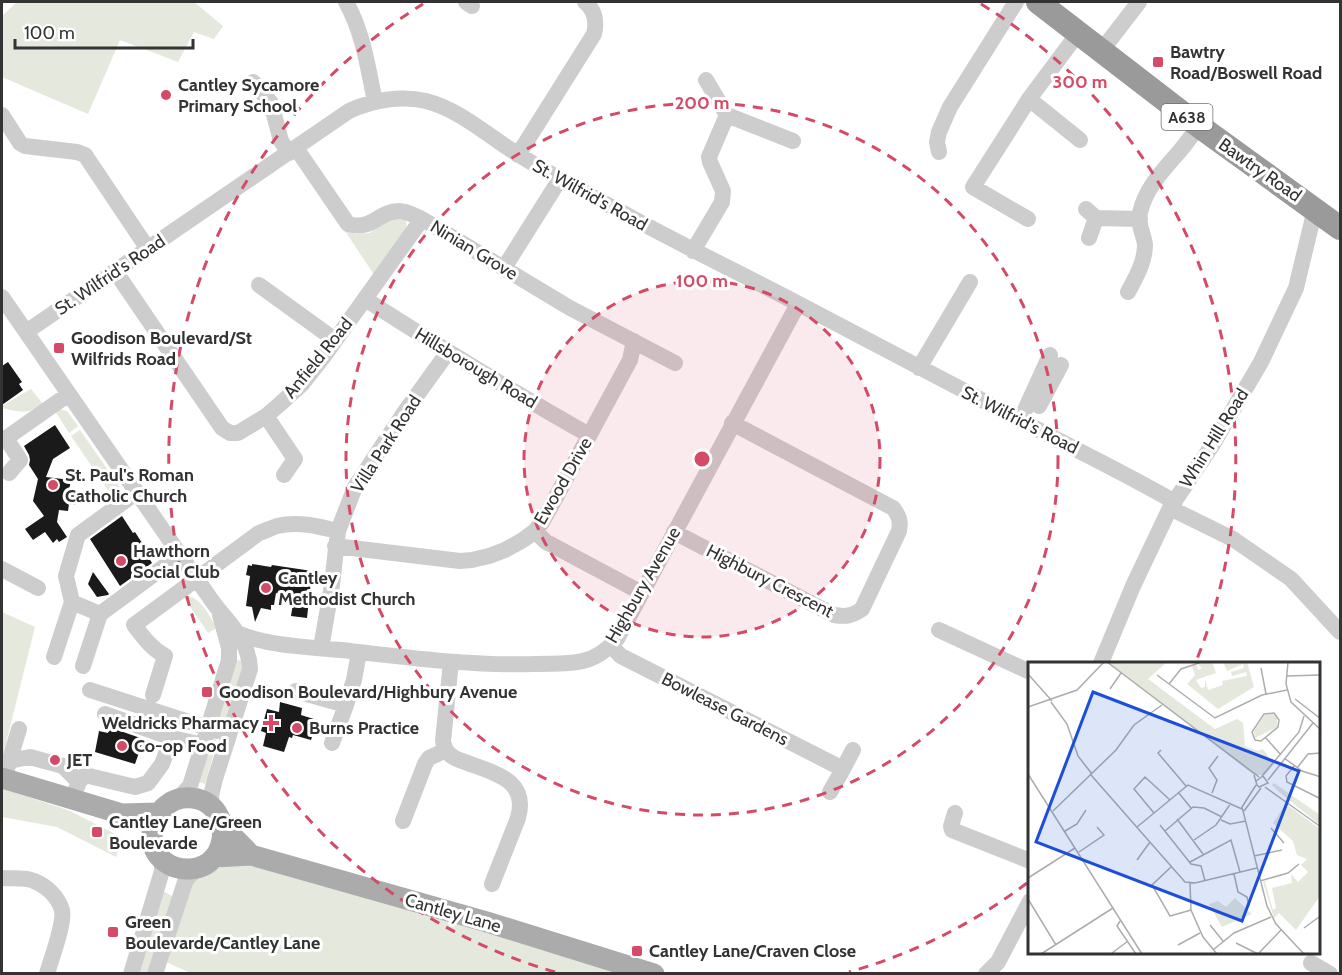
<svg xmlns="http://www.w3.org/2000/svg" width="1342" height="975" font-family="Cabin,sans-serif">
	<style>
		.green { fill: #e4e8dd }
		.building { fill: #1a1a1a }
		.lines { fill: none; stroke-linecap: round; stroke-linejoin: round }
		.minor { stroke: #cdcdcd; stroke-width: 16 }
		.major { stroke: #ababab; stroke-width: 21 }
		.highway { stroke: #9a9a9a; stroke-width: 24 }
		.ring { fill: none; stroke: #d54a67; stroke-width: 3; stroke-dasharray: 10 8 }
		.poi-dot { fill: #d54a67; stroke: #fff; stroke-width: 2 }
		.labels { text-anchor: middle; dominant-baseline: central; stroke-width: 6; stroke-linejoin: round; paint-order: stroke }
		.shield { fill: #fff; stroke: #707070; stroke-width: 1.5 }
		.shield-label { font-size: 16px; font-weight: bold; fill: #333 }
		.poi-label { font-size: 18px; font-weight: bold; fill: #333; stroke: #fff; text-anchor: start }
		.street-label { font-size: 18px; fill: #333; stroke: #fff }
		.inset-road { fill: none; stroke: #adadad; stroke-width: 1.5 }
		.view { fill: #1d4ed8; fill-opacity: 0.15; stroke: #1d4ed8; stroke-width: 3 }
		.inset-edge { fill: none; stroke: #333; stroke-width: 3 }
		.centre { fill: #d54a67; stroke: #fff; stroke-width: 3 }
		.ring-label { font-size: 18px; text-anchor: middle; font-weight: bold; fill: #d54a67; stroke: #fff; stroke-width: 6; stroke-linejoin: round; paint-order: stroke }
	</style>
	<rect width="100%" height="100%" fill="#fff"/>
	<path class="green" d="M17,2H194L223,26L214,39L194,32L178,62L120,40L88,114L2,77V16Z
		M400,217L406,221L407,232L376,279L371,270L345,231L356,234L370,233L380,224Z
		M31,389L43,404C27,415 20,412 2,408V406Z
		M59,409L67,411L78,426L69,433L55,411Z
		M80,430L122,490L121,496L115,500L71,436Z
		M186,595C202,599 208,614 217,628L208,633L183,596Z
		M2,612L35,627L2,759Z
		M232,659L242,661L243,665L224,727L216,729Z
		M214,737L217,742L205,784L196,781L207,740Z
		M2,788L70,811L123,838L116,857L57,827L2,817Z
		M251,855L650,973L193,974L159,959L185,882Z
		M163,891L172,896L148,973L137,974Z"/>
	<path class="building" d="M8,362L22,382L19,384L23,390L2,405V366Z
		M55,425L70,448L53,459L46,477L71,480L69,490L78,492L75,505L69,504L68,511L59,510L57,522L67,537L59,542L57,539L53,543L45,532L33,540L25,529L44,516L33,501L38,479L29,465L30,460L29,455L24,446Z
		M122,516L133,533L135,532L144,546L142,547L152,563L120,586L90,539Z
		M252,564L271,567L272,565L312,571L307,618L291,616L294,597L276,593L274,605H271V610L261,608L255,622L252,607L246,606L250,576L246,575L248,565L252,566Z
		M93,572L109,594L108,595L97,597L88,584Z
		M280,702L302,708L301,715L317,720L311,740L293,735L292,738L289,737L284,752L263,746L266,733L261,731L267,709L279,712Z
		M109,727L149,741L142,744L135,764L95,752L99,731L108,733Z"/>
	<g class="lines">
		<path class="minor" d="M346,2C363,32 368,68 375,102
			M466,2L472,6
			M1102,50L1139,2
			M706,80L727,115L793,141
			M253,82L271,103L281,141L289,153
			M1029,99L1080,140
			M2,115L20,143L25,146L77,152L85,155L148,249
			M296,148L348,224C373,231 378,211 399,211C407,211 415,216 422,219L570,308L675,363
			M939,152L937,142L939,132L950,107L1016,2
			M518,155L594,34C597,22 595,10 585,2
			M1086,209L1096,218L1089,238
			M1096,218L1140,219
			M1028,219L973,187L1029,99L1079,32
			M693,251L722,202L723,191L710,162L709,157L727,115
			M504,268L560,179
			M115,271L222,428L230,433H238L266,416L280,404L302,384L324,356L422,219
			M259,285L335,340
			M1128,292C1136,277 1145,262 1145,245C1144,234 1137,224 1140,213C1145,189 1163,170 1179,152C1186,144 1192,135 1199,126
			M2,297L196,578C204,589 211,600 219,610C234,628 249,643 250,669L215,779L211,796L212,807
			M365,299C438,346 513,392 589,435
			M26,332L349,111C373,100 401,95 426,101C461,110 489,137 519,155C553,176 589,195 625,214C682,245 741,274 799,304C872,342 945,381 1018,419C1070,447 1123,472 1175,502
			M919,368L970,282
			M1039,406L1061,365
			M266,416L295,459L284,475
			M1020,421L1050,355
			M6,438L20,460L9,473
			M2,441L69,394
			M1170,508L1233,539L1291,579L1340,632
			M535,531L546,542L552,545L642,593
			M674,532L834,615C846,617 852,616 862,609L899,531C901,521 899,516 893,508L732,423
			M335,546L460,561L472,560L489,556L505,550L523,540L535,531L542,522L550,508L630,360L634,341
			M2,569L38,588
			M100,614L180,555
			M939,630L1030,672
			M238,633C266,646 310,647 341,650C405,657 469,666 533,664C549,663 567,665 583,661C596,658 608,649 617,639L798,304
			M611,646L621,656L843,769L830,792
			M321,648L332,585L338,531L355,487L404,413L448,352
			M54,657L72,602
			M451,662L443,741C443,742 445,749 446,750C450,757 458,760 465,762C493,773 529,779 518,818L492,884
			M1101,663L1133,586L1170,508L1213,444L1261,362L1296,288L1315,209
			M83,666L100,614L72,602L66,576L78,535L137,492
			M90,690L217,731
			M296,691L346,705L354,680L359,652
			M153,695L165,656C151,648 143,637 134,625L259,533C265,531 271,528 277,526C297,521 318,526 338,531
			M105,714L172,738
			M332,743L346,705
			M9,761L30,757L63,766L79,782
			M7,769L19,729
			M843,769L853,750
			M72,799L79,782L85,775L135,787L148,783L162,764L172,738L203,745
			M178,799L190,786L229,660V648L220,615
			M955,813L951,826L952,830L1030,861
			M403,821L425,764L429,758L446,750
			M2,878C12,879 25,877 34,881C47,886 58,897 62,910C65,923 51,959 47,974
			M1311,963L1330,974
			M131,974L162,871V864L160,856
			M155,974L185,882L189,876L200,867
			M986,974L998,962L1030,901"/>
		<path class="major" d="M2,778L122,814L158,813
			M222,823C230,884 153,880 152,837C152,824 156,813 167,805C180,794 202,796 213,808C218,813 219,818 223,824C230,835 242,845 251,855
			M215,857L251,855L487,922L654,974"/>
		<path class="highway" d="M1038,2L1199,126L1340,228"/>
	</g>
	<circle cx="702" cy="459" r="178" fill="#d54a67" fill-opacity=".12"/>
	<g class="ring">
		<circle cx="702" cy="459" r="178"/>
		<circle cx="702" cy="459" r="356"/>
		<path d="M1027 883A534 534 0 0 1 849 972M555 972A534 534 0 0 1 423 4M981 4A534 534 0 0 1 1197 659"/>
	</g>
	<g class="poi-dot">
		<rect x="1152" y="56" width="12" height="12" rx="3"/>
		<circle cx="166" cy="95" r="6"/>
		<rect x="53" y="342" width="12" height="12" rx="3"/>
		<circle cx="53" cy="485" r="6"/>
		<circle cx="121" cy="561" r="6"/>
		<circle cx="266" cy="588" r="6"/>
		<rect x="201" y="686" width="12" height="12" rx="3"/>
		<path d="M268 714h6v6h6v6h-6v6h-6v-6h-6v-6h6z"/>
		<circle cx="297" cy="728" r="6"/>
		<circle cx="122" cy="746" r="6"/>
		<circle cx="55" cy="760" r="6"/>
		<rect x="91" y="826" width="12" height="12" rx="3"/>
		<rect x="107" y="926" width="12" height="12" rx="3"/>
		<rect x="631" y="945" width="12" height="12" rx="3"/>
	</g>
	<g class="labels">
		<rect class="shield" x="1161.5" y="104" width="51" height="26" rx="4.5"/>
		<g class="shield-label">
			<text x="1187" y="117">A638</text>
		</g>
		<g class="poi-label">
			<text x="1170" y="52">Bawtry<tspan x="1170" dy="21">Road/Boswell Road</tspan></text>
			<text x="178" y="85">Cantley Sycamore<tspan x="178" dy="21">Primary School</tspan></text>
			<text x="71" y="338">Goodison Boulevard/St<tspan x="71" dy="21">Wilfrids Road</tspan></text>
			<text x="65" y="475">St. Paul's Roman<tspan x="65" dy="21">Catholic Church</tspan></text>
			<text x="133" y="551">Hawthorn<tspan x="133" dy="21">Social Club</tspan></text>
			<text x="278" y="578">Cantley<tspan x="278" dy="21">Methodist Church</tspan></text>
			<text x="219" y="692">Goodison Boulevard/Highbury Avenue</text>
			<text x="259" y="723" text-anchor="end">Weldricks Pharmacy</text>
			<text x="309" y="728">Burns Practice</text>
			<text x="134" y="746">Co-op Food</text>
			<text x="67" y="760">JET</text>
			<text x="109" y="822">Cantley Lane/Green<tspan x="109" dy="21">Boulevarde</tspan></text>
			<text x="125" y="922">Green<tspan x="125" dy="21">Boulevarde/Cantley Lane</tspan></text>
			<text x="649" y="951">Cantley Lane/Craven Close</text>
		</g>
		<g class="street-label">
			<text transform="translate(1260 170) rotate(35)">Bawtry Road</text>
			<text transform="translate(590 195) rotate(29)">St. Wilfrid's Road</text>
			<text transform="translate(474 250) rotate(31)">Ninian Grove</text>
			<text transform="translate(110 275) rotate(-34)">St. Wilfrid's Road</text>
			<text transform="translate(318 358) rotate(-51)">Anfield Road</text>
			<text transform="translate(476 368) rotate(31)">Hillsborough Road</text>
			<text transform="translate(1020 420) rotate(27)">St. Wilfrid's Road</text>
			<text transform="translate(1214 438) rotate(-58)">Whin Hill Road</text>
			<text transform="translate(386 444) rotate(-57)">Villa Park Road</text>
			<text transform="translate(563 481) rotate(-60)">Ewood Drive</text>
			<text transform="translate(770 581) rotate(27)">Highbury Crescent</text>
			<text transform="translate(643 585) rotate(-60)">Highbury Avenue</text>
			<text transform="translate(725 709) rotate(27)">Bowlease Gardens</text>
			<text transform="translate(453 913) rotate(16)">Cantley Lane</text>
		</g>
	</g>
	<g transform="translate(1028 662)">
		<rect width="292" height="292" fill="#fff"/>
		<path d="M79,0H139L120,17L187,67L209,57L215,61L217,84L230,89L235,87L246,102L237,113H226ZM184,0L188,11L168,18L173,26L177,25V17L180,28L195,23L194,19L219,14L218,10L204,14L203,10L216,6L215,2L199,9L195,0H219L226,25L190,47L159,22L167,13L164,4L169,3L170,8L174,6L170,2ZM245,52L249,56V65L227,76L226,69L237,53ZM246,121L292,153V163L251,130L244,123ZM258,142L292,167V234L268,268L251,251L246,256L235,220L241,218L237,220L245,248L248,246L244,226L264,221L263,212L270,220L280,210L273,203L279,197L269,193L265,179L245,161ZM207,236L224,252L194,265L181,242L190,239L198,245Z" fill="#e4e8dd"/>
		<path class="inset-road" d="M79,0L231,115M260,0L258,22L263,40L293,68M233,6L238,32M0,12L24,39M129,13L187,56L234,33L259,28M258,14L293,13M141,22L153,7L174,0M82,27L93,11M267,37L293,57M23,40L39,62L50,94L64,112M0,45L49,28L76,0M246,51L251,58L250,65L233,79L227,78L224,70L236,52ZM237,75L253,93M133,88L130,91L158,124M256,96L274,109L293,115M266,104L258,114L259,120L293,137M269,106L280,92L293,91M0,112L114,292M63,113L157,220L167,221L229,206M226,113L229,123L231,125L240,121L235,114L228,119M234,114L271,70L276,54M240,118L285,61M228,123L214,145L239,244L248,262L276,292M237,125L293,165M150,130L163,146M184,131L189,118L181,106L190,94M25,149L88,88L106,63L134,43M216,149L233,126M126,151L106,127L117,115L142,138M149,157L175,192M193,158L202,162L218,159M132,163L163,202L173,204L177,219M109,165L160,123L214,147M243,166L256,181M37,169L49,162L58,148M137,169L165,145L176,146L194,155M166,178L188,163L203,141M51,190L76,173L69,165M226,194L254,188M109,198L122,180M162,200L203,178L212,210M143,205L124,223L142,254L163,248M206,212L210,230L219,235L221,244M0,216L47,186M232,219L260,211L271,202M162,221L163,248L175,275L189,292M0,237L28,283M92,259L89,264L108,292M182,263L195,279M276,266L291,255M208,281L230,292M150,283L172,271M185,288L206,271L243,255M84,291L100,279M13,292L85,246M230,292L253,268"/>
		<path class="view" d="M65,30L271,109L214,259L8,180Z"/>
		<rect width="292" height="292" class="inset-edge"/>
	</g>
	<circle cx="702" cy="459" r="9" class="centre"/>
	<g class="ring-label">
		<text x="1080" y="88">300 m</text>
		<text x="702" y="109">200 m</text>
		<text x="702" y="287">100 m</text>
	</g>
	<rect width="1342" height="975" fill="none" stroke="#333333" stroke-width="6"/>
	<path d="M15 39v9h178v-9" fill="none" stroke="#333333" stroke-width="3"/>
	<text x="24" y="39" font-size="18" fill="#333333" stroke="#ffffff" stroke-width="4.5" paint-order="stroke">100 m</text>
</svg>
